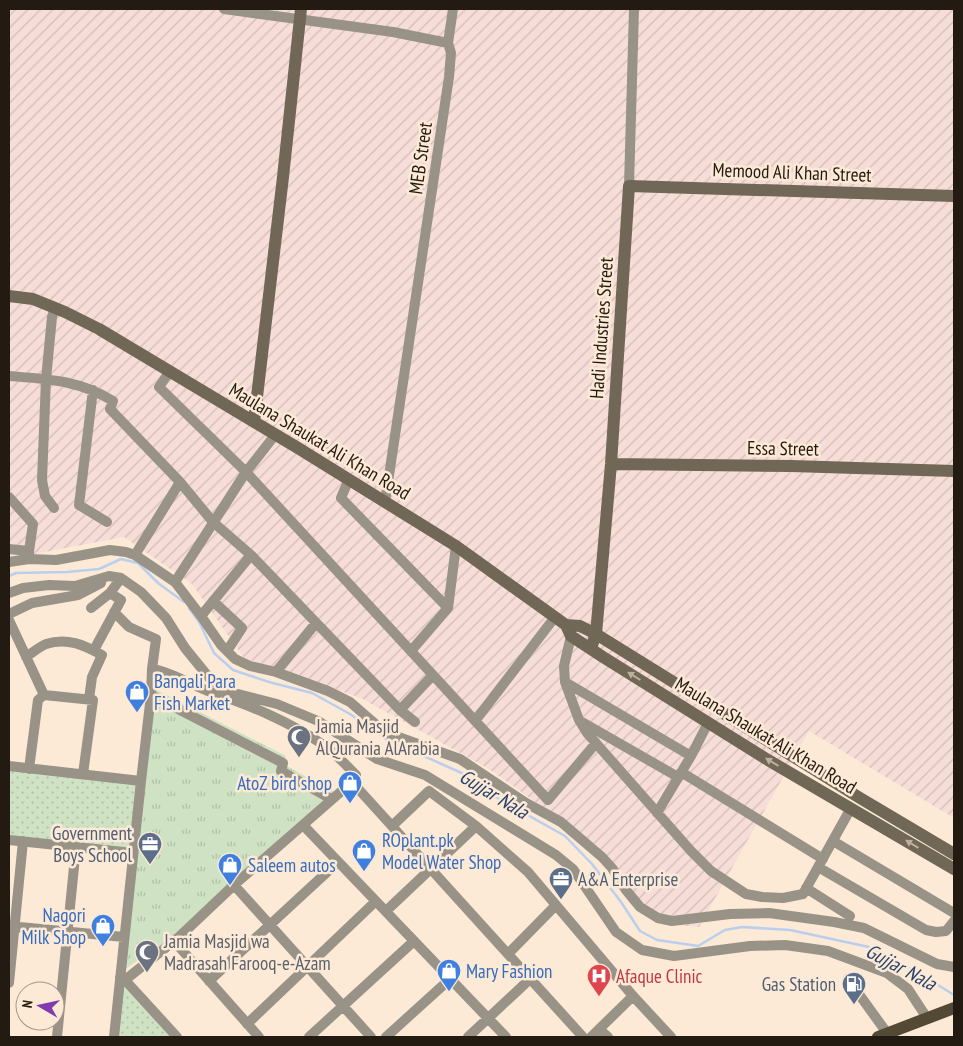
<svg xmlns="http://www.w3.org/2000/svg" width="963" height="1046" font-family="'PT Sans Narrow',sans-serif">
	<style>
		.industrial { fill: url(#industrial-furrows) }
		.grass { fill: url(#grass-tufts) }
		.park { fill: url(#park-dots) }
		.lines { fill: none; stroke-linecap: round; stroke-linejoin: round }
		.stream { stroke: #baceed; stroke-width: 2.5 }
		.street { stroke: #999286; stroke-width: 10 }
		.secondary { stroke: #706756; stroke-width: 12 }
		.primary { stroke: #544934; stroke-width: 12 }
		.oneway { fill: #beaf9c }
		.labels { text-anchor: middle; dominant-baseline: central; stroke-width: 5; stroke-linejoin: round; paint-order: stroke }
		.street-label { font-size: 19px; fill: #231a12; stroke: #fdead6 }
		.shop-label { font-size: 19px; fill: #366cbe; stroke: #fdead6; text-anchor: start }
		.worship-label { font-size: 19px; fill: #5b616d; stroke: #fdead6; text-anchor: start }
		.service-label { font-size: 19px; fill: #4e5e75; stroke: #fdead6; text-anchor: end }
		.health-label { font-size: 19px; fill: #be3a42; stroke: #fdead6; text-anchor: start }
		.water-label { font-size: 20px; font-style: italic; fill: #29426c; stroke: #fdead6 }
	</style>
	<defs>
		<pattern id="industrial-furrows" width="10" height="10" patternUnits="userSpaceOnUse" patternTransform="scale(1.25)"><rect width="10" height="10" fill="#f7ddd7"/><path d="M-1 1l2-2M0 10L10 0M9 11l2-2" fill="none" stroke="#d3bdb8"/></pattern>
		<pattern id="grass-tufts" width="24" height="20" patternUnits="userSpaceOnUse" patternTransform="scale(1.25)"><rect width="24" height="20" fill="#cfe2c4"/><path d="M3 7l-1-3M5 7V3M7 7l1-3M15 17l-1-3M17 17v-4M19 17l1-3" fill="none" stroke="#b1c1a7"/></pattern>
		<pattern id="park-dots" width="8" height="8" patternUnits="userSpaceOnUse" patternTransform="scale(1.25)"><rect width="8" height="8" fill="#cfe2c4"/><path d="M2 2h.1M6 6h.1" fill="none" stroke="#b1c1a7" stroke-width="1.8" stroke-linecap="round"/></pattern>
	</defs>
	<rect width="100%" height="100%" fill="#fdead6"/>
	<path class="industrial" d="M9,9H954V818L809,731L699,927L655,923L599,847L489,769L361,698L244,658L192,584L124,537L18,557L9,562Z"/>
	<path class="grass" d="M153,688L286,756L283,764L334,792L176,934L124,970Z"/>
	<path class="park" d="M9,765L141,781L133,853L9,838Z
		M120,977L177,1037H114Z"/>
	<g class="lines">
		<path class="stream" d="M9,576L16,573L67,572L99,569L121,559L138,563L158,583L184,602
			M189,608L199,622L214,653L233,670L269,682L312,693L350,714L386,739L466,775L492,795L565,836L592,864L621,902L640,931L657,940L698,946L725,930L742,927L790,930L869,947L917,972L954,995"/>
		<path class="street" d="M224,9L393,32L448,43L451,53L449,77L385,502
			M448,43L453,9
			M629,186L634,9
			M170,371L159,387L246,472L548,800L596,743
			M9,376C47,379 79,380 113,401L110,409L180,482L213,522L251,555L400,710L415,722
			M93,390L79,505L107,522
			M275,435L246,472L175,582L201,616L221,645L235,659L250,666L276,672L328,691L350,702L380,728L390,734L460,759L526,803L561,822L602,857L612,868L626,890L640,907L658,918L672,921L730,914L769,913L834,922L864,928L937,964L954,967
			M349,479L341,498L448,608
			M9,497L33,524L29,551L9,549
			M54,508L45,496L42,480L46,379L52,317L55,308
			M29,551V559L56,560L110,550L126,552L135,555L175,582
			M135,555L180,482
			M9,562L29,559
			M9,593L23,588L49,585L75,586L109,576L121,578L141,592L166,618L185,648L211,680L234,693L277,704L318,721L377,759L425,775L556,855L573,869L616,932L642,950L674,956L750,946L785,945L828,951L887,973L908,989L927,1018
			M213,601L242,628L227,651
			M91,608L110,593
			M114,612L129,627L156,639L152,669L151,695L141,781
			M9,614L32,603L78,595L101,583
			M201,616L251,555
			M9,620L44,695
			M571,636L564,666L565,682L579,720L587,733L691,851L711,871L746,894L762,897L783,898L803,894L851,808
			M94,650L121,600L110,593L121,578
			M411,651L448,608L456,546
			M26,657C32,653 39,647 46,644C67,637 84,645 102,655L92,677L89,699
			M276,672L316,623
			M565,682L691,756
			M151,695L283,763L281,771L331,799
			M400,710L433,675
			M475,721L555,617
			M582,722L678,777
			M9,766L141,781L114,1037
			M29,769L38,700L44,695L93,700L83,774
			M681,772L823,859
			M352,782L583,1037
			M657,813L691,756L708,723
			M303,825L506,1037
			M392,826L429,791L476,826L528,872L633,996L671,1037
			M9,840L133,853
			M833,841L954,913
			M818,867L926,930L936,932L946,931L954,921
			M234,885L371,1037
			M806,888L850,916
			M386,911L476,826
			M9,926L124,937
			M174,941L259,1037
			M508,954L556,905
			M120,977L125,980L177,1037
			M848,979L887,1033
			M125,980L179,937L234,885L352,782L356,775C346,765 336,754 325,746C289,721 249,705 208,691C189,684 172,672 152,669
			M209,981L338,862
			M9,983L23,841
			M247,1024L376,901
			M599,1029L608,1037
			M57,1037L76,847
			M309,1037L414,941
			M386,1037L450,979
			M468,1037L530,979
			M591,1037L633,996"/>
		<path class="secondary" d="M9,296L33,299L65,312L99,329L298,448L456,546L566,625L580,626L596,634L860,798L954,854
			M254,422L283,177L301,9
			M611,464L791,466L954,471
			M566,625L571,636L603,657L768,760L954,869
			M591,648L596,634L611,464L629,186L954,196"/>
		<path class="primary" d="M878,1037L954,1008"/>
	</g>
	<defs><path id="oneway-solid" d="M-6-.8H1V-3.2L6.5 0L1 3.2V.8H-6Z" transform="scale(1.25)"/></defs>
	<g class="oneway">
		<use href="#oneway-solid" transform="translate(634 676) rotate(-148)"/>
		<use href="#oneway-solid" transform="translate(772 762) rotate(-149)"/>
		<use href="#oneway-solid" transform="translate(912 844) rotate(-149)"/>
	</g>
	<defs>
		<symbol id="shop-pin" viewBox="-11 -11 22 30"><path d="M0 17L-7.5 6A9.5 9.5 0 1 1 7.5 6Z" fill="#3f7fe0" stroke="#fdead6"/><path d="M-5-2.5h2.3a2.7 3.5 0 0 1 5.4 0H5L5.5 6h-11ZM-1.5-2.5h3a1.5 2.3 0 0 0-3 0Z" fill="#fff"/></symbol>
		<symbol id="mosque-pin" viewBox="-11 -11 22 30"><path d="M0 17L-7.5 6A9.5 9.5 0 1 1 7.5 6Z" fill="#6b7280" stroke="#fdead6"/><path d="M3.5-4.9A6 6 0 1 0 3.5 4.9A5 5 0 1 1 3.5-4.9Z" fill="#fff"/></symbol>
		<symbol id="office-pin" viewBox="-11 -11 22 30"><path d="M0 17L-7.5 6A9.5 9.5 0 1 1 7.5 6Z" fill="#5c6f8a" stroke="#fdead6"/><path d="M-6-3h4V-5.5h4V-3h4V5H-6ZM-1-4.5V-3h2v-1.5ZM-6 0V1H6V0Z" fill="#fff"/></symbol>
		<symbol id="hospital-pin" viewBox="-11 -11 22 30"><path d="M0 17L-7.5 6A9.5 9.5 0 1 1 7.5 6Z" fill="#e0444e" stroke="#fdead6"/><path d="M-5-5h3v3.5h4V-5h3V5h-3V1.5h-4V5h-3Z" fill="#fff"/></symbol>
		<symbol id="fuel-pin" viewBox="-11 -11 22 30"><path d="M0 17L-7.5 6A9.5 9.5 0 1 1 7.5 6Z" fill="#5c6f8a" stroke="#fdead6"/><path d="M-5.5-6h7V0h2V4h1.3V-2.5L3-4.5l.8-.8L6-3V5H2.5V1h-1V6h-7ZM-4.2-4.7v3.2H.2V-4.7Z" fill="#fff"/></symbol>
	</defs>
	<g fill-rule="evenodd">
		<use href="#shop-pin" x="123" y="678" width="28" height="38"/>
		<use href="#mosque-pin" x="285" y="723" width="28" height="38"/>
		<use href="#shop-pin" x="336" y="769" width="28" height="38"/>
		<use href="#office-pin" x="136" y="830" width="28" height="38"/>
		<use href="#shop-pin" x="350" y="837" width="28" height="38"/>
		<use href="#shop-pin" x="216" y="851" width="28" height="38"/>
		<use href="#office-pin" x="547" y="865" width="28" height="38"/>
		<use href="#shop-pin" x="89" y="912" width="28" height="38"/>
		<use href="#mosque-pin" x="133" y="938" width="28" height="38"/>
		<use href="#shop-pin" x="435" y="957" width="28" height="38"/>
		<use href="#hospital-pin" x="585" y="962" width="28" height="38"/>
		<use href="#fuel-pin" x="840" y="970" width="28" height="38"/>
	</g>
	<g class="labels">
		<g class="street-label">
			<text transform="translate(420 158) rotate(-82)">MEB Street</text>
			<text transform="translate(792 172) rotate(2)">Memood Ali Khan Street</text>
			<text transform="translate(601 328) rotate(-86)">Hadi Industries Street</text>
			<text transform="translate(320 441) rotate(31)">Maulana Shaukat Ali Khan Road</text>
			<text transform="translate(783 448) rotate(1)">Essa Street</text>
			<text transform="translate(766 735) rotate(31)">Maulana Shaukat Ali Khan Road</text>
		</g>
		<g class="shop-label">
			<text x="154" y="681">Bangali Para<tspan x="154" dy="22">Fish Market</tspan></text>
			<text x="332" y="783" text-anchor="end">AtoZ bird shop</text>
			<text x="382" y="840">ROplant.pk<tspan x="382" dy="22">Model Water Shop</tspan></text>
			<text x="248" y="865">Saleem autos</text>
			<text x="86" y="915" text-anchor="end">Nagori<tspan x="86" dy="22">Milk Shop</tspan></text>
			<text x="466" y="971">Mary Fashion</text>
		</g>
		<g class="worship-label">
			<text x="316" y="726">Jamia Masjid<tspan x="316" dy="22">AlQurania AlArabia</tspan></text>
			<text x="164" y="941">Jamia Masjid wa<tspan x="164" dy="22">Madrasah Farooq-e-Azam</tspan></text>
		</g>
		<g class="service-label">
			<text x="132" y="833">Government<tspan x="132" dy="22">Boys School</tspan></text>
			<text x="578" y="879" text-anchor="start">A&amp;A Enterprise</text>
			<text x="836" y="984">Gas Station</text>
		</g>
		<g class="health-label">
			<text x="616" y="976">Afaque Clinic</text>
		</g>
		<g class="water-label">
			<text transform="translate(494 794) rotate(31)">Gujjar Nala</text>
			<text transform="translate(901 967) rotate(28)">Gujjar Nala</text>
		</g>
	</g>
	<rect width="963" height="1046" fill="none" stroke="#231a12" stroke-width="20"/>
	<g transform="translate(40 1006) rotate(279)"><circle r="24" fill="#fdead6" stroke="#a69788"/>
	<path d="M0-4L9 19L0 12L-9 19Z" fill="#803baf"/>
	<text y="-8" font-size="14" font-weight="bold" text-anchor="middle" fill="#231a12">N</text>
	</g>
</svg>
